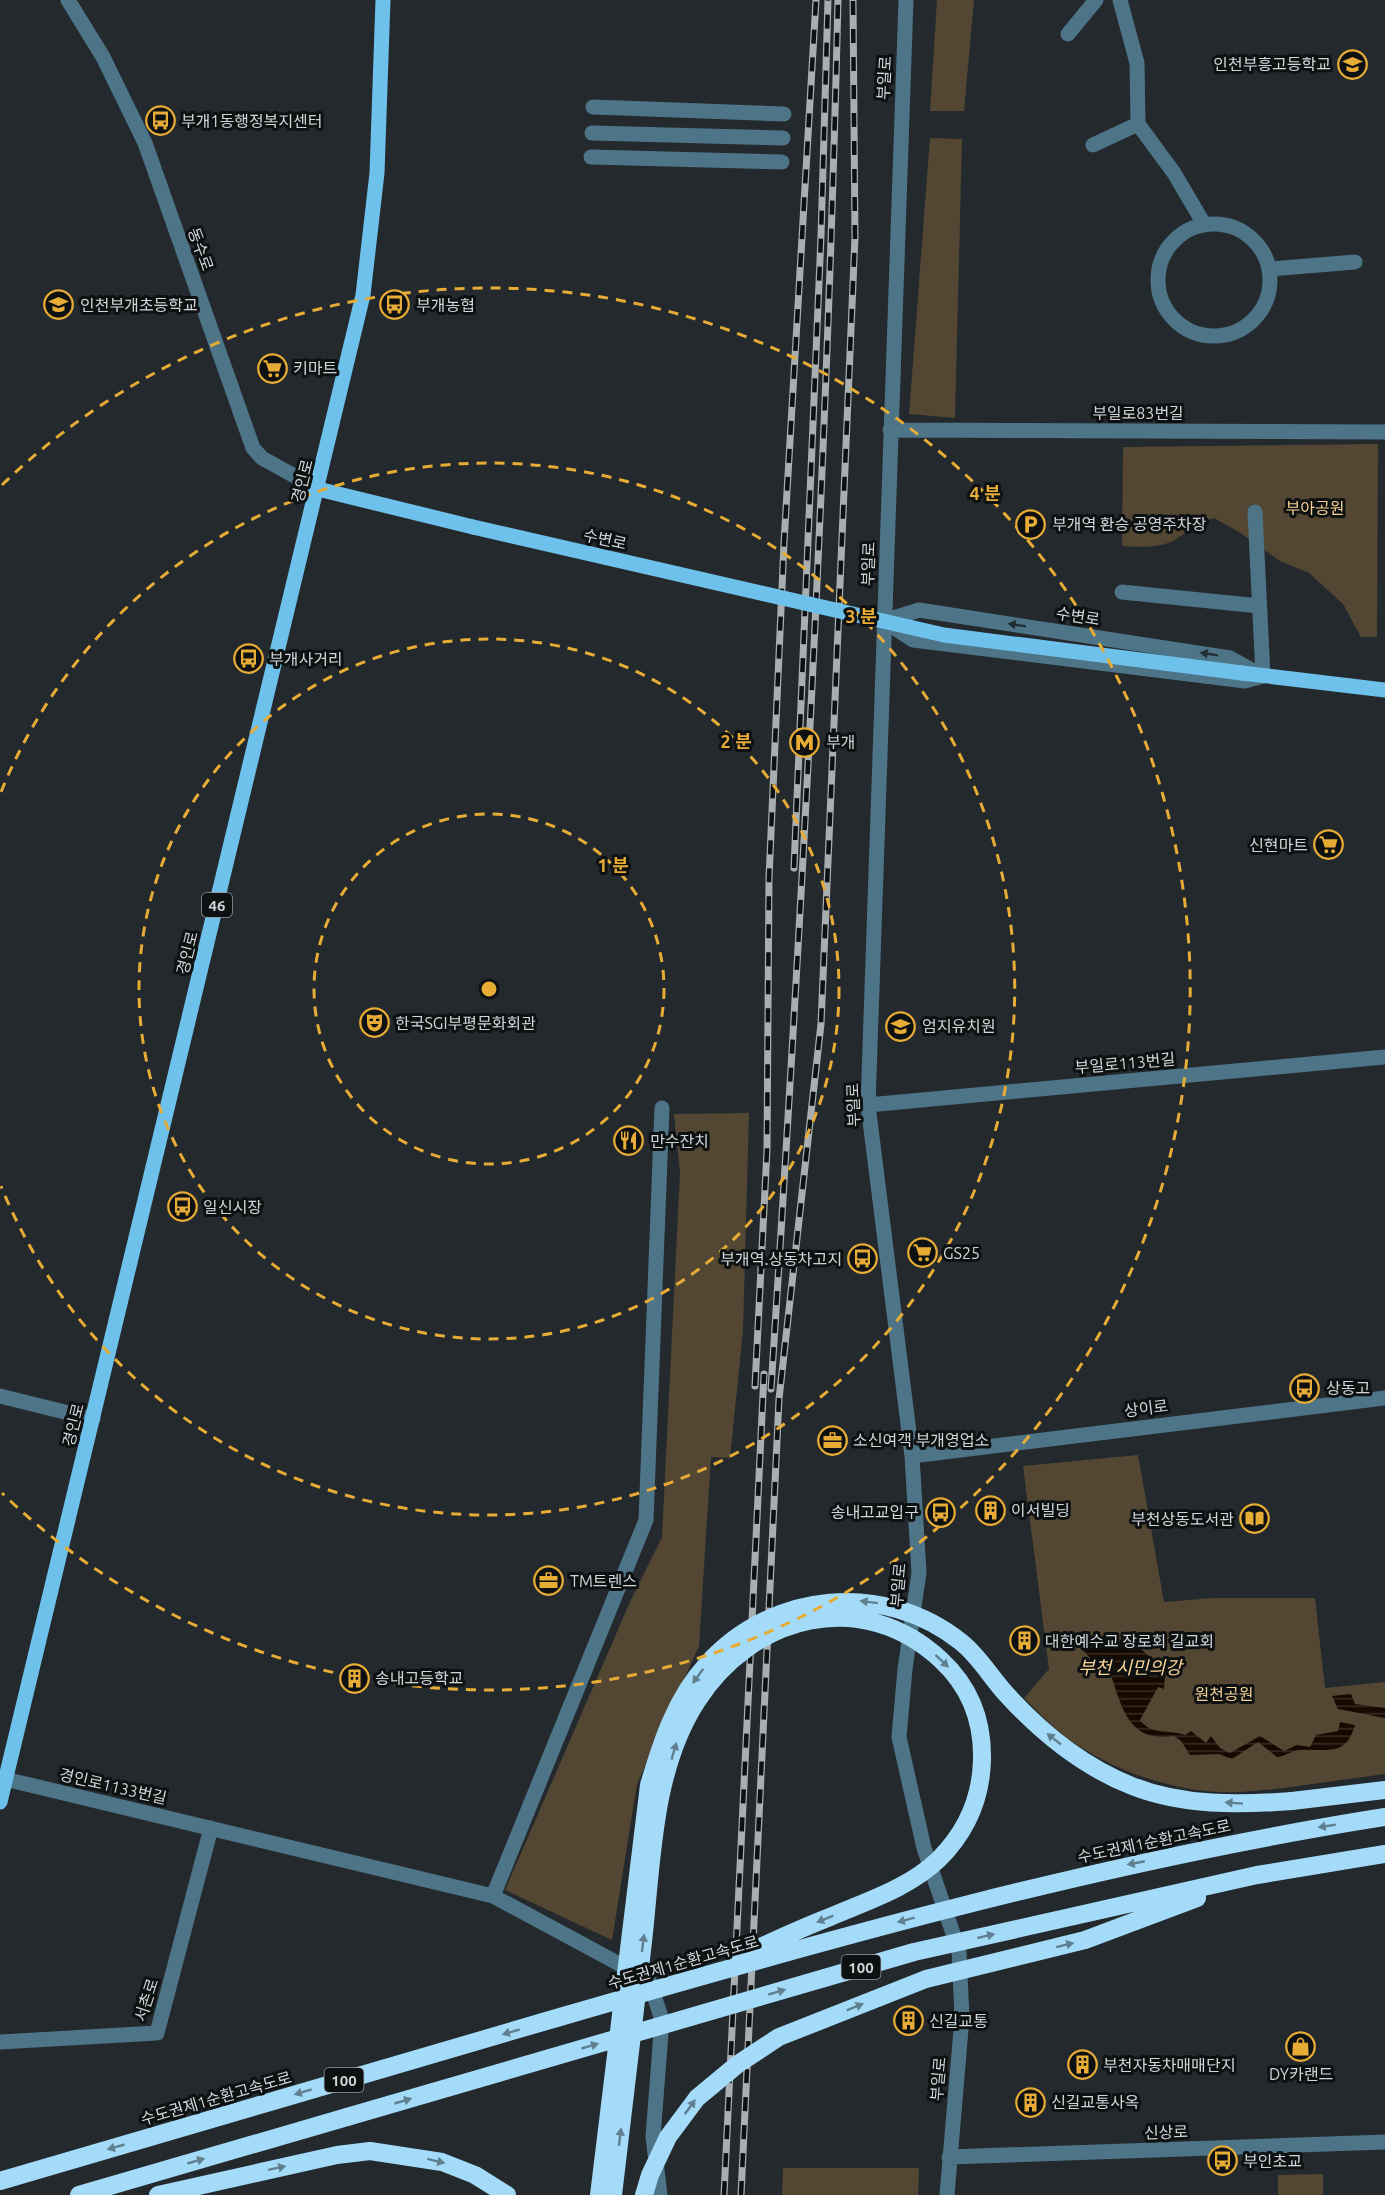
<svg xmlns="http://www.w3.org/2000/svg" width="1385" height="2195" font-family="Ubuntu,'Noto Sans KR',sans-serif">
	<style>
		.green { fill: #534733 }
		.water { fill: url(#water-rules) }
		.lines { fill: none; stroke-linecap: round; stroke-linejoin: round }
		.minor { stroke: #4e7488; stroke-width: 15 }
		.major { stroke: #6ec1ea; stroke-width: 15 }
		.highway { stroke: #a3dbf8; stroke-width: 18 }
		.rail-casing { stroke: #a9aeb0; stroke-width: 7 }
		.rail { stroke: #0e1112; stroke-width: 4.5; stroke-dasharray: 14; stroke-linecap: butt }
		.major-bridge { stroke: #6ec1ea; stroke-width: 15 }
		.highway-bridge { stroke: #a3dbf8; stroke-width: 18 }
		.oneway { fill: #212f35 }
		.oneway2 { fill: #608090 }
		.ring { fill: none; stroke: #e7ac36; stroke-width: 3; stroke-dasharray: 10 8 }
		.labels { text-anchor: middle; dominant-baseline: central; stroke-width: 6; stroke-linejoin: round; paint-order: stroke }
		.shield { fill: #0e1112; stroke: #969a9c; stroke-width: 1.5 }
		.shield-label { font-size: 15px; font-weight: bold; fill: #d1d5d7 }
		.poi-label { font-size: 16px; fill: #d1d5d7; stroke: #0e1112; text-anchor: start }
		.street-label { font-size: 16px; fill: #d1d5d7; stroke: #0e1112 }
		.park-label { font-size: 16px; fill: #f4d094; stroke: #0e1112 }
		.water-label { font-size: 18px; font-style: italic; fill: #f7d396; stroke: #0e1112 }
		.centre { fill: #e7ac36; stroke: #0e1112; stroke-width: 3 }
		.ring-label { font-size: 18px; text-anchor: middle; font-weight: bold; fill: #e7ac36; stroke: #0e1112; stroke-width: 6; stroke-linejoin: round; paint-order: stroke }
	</style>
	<defs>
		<pattern id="water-rules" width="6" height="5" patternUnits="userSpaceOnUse" patternTransform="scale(1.5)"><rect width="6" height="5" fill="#160900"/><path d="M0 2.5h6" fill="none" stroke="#372c24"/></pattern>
	</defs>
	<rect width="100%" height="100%" fill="#23292c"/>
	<path class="green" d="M937,0H974L964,111H930Z
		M930,138L962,139L955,418L909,414Z
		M1378,444L1377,637H1361L1343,604L1309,573L1280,561L1239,532L1214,518C1196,524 1189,531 1173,541C1160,548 1137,547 1122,546L1123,447Z
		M749,1113L743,1331L730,1458L711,1457L699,1646L637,1784L612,1940L505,1890L630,1602L662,1537L680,1172L674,1114Z
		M1138,1455L1164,1602L1213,1598H1315L1325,1688L1385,1682V1774C1337,1780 1288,1789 1240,1792C1187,1795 1123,1775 1079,1746C1058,1733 1041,1715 1024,1698L1049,1669L1023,1466Z
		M783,2168H919L918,2195H782Z
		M1323,2174V2195H1278V2175Z"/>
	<path class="water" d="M1081,1637L1096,1648L1114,1641L1133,1642L1150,1657L1153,1672L1165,1675L1164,1689L1158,1687L1140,1720C1152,1736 1168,1729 1185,1735L1191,1731L1206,1743L1211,1736L1220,1748L1230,1753L1260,1736L1284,1751L1297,1745L1310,1747L1316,1735L1338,1731L1340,1722L1355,1725C1346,1758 1326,1748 1300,1750C1293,1750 1286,1756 1277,1757L1258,1742L1232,1759L1219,1754L1190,1755L1181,1741L1174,1736C1126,1743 1122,1705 1109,1670L1102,1672L1076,1642Z
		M1351,1694L1355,1704L1385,1708V1718L1338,1709L1332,1696Z"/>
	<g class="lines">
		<path class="minor" d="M68,0L103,57L145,143L253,448L262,458L318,489
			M906,0L868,1105L912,1456L919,1573L905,1669L899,1737L924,1848L959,1951L962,2018L947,2195
			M1120,0L1137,63L1138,124L1174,173L1204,224
			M1068,34L1096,0
			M593,107L784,114
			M592,133L783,138
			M1093,145L1138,124
			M591,157L782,162
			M1158 280a56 56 0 1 1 112 0a56 56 0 1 1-112 0Z
			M1270,269L1355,262
			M890,430L1385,432
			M1255,512L1263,676
			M1122,592L1259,606
			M884,621L919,610L1230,658L1261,675
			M887,623L913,640L1245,681L1263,676
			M868,1105L1385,1057
			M0,1396L93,1419
			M912,1456L1385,1398
			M5,1779L493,1896L649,1980L662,2020L653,2137L660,2195
			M493,1896L646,1520L662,1108
			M0,2042L157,2033L211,1828
			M949,2157L1385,2142"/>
		<path class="major" d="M318,489L473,527
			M1242,673L1385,690
			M0,1802L363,295L377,173L383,0"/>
		<path class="highway" d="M1292,1801L1385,1790
			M79,2195L347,2117
			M158,2195L337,2155L370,2151L442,2162L475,2175L507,2195"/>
		<defs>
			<path id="rail" d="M794,868L821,236L828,0
				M755,1386L767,1150L769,878L784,543L816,0
				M771,1389C801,926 827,463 838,0
				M724,2195L764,1374
				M741,2195L779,1399L821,1024L855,237L853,0"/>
		</defs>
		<use href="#rail" class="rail-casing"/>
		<use href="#rail" class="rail"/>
		<path class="major-bridge" d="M473,527L944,635L1242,673"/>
		<path class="highway-bridge" d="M347,2117L914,1952L1257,1875L1385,1854
			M0,2181C187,2126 373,2072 560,2017C832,1938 1105,1861 1385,1817
			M599,2195L649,1785C662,1741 676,1698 707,1664C773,1591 884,1581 961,1642C980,1657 991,1678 1008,1696C1042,1733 1084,1767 1132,1786C1182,1806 1239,1805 1292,1801
			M613,2195C623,2111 633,2026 643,1942C652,1863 652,1770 697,1701C753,1614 863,1587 941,1660C970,1687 983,1721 982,1760C981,1799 967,1831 939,1859C909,1888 867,1901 830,1917C799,1929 769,1943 739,1957
			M644,2195L650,2175L668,2137L697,2098L738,2064L779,2037L926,1979L1085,1940L1197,1898"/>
	</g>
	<defs><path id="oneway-solid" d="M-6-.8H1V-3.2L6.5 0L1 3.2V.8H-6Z" transform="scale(1.5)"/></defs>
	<g class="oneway">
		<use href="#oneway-solid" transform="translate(1017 625) rotate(-171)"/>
		<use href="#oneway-solid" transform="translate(1209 654) rotate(-171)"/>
	</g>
	<g class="oneway2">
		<use href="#oneway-solid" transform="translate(869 1602) rotate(-173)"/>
		<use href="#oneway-solid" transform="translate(942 1661) rotate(43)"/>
		<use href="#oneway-solid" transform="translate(698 1676) rotate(126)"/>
		<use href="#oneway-solid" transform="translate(1054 1739) rotate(-142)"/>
		<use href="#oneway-solid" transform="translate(674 1751) rotate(-74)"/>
		<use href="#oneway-solid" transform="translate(1234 1803) rotate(-176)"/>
		<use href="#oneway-solid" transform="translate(1327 1826) rotate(171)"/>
		<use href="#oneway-solid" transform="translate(1136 1863) rotate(169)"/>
		<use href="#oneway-solid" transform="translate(825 1919) rotate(158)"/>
		<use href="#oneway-solid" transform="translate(906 1920) rotate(165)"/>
		<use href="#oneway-solid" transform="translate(986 1936) rotate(-13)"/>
		<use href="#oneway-solid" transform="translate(643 1943) rotate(-83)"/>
		<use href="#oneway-solid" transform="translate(1065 1945) rotate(-14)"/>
		<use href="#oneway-solid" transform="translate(777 1992) rotate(-16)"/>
		<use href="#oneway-solid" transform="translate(855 2007) rotate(-22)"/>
		<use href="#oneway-solid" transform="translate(511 2032) rotate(164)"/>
		<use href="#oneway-solid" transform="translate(590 2046) rotate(-16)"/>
		<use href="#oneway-solid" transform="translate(303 2092) rotate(164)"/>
		<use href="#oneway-solid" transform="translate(403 2101) rotate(-16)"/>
		<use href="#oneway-solid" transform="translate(690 2107) rotate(-54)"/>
		<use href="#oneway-solid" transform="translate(620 2137) rotate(-83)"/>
		<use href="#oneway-solid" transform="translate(116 2147) rotate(164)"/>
		<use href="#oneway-solid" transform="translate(196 2161) rotate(-16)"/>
		<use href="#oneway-solid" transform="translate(436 2161) rotate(14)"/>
		<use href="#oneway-solid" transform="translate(277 2168) rotate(-12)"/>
	</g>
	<g class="ring">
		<circle cx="489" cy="989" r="175"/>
		<circle cx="489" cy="989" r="350"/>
		<path d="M1 792A526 526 0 1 1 1 1186"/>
		<path d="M2 485A701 701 0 1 1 2 1493"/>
	</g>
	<defs>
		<symbol id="school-ring" viewBox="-11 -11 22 22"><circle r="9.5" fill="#0e1112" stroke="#e7ac36" stroke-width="1.5"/><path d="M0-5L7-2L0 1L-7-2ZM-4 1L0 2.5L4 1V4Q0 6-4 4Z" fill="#e7ac36"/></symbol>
		<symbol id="bus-ring" viewBox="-11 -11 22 22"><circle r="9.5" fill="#0e1112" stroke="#e7ac36" stroke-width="1.5"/><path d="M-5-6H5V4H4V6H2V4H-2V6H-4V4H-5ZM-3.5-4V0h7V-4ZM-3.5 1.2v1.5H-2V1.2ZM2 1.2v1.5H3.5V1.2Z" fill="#e7ac36"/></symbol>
		<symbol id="supermarket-ring" viewBox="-11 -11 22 22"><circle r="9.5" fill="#0e1112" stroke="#e7ac36" stroke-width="1.5"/><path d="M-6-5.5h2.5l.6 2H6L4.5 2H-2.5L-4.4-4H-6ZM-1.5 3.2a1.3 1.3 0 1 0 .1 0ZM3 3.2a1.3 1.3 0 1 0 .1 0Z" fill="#e7ac36"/></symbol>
		<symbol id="parking-ring" viewBox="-11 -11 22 22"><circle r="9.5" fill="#0e1112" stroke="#e7ac36" stroke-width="1.5"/><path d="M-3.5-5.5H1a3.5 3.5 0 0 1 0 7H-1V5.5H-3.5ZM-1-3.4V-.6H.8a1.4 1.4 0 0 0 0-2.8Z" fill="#e7ac36"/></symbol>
		<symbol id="metro-ring" viewBox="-11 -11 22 22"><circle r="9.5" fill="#0e1112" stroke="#e7ac36" stroke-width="1.5"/><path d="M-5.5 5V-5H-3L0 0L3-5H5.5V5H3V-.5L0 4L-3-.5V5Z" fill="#e7ac36"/></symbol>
		<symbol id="theatre-ring" viewBox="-11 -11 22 22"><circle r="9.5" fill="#0e1112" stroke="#e7ac36" stroke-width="1.5"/><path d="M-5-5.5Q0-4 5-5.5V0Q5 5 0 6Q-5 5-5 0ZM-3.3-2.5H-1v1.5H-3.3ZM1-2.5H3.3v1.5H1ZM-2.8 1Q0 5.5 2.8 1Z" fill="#e7ac36"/></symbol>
		<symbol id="restaurant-ring" viewBox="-11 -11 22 22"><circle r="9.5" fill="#0e1112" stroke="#e7ac36" stroke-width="1.5"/><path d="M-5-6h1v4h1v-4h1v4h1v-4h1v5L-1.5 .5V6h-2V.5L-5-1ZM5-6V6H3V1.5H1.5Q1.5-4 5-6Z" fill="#e7ac36"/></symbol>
		<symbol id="office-ring" viewBox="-11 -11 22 22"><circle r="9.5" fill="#0e1112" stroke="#e7ac36" stroke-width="1.5"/><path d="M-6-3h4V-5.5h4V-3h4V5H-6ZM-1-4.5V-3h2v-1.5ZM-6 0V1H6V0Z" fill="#e7ac36"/></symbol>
		<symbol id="building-ring" viewBox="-11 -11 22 22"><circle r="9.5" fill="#0e1112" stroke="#e7ac36" stroke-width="1.5"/><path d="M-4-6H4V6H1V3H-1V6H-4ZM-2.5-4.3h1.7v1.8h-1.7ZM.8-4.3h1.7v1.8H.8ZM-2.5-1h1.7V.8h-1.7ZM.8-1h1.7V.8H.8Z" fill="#e7ac36"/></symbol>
		<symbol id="library-ring" viewBox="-11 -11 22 22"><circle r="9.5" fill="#0e1112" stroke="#e7ac36" stroke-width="1.5"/><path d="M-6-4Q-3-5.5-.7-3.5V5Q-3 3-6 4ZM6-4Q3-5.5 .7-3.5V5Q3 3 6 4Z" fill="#e7ac36"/></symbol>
		<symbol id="shop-ring" viewBox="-11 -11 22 22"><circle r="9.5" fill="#0e1112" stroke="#e7ac36" stroke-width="1.5"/><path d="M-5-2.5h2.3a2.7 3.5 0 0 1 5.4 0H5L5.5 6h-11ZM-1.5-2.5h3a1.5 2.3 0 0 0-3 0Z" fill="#e7ac36"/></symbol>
	</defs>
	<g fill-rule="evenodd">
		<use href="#school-ring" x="1336" y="48" width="33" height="33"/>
		<use href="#bus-ring" x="144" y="104" width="33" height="33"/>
		<use href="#school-ring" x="42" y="288" width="33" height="33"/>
		<use href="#bus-ring" x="378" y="288" width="33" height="33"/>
		<use href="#supermarket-ring" x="256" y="352" width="33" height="33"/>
		<use href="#parking-ring" x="1014" y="508" width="33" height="33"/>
		<use href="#bus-ring" x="232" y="642" width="33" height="33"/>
		<use href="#metro-ring" x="788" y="726" width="33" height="33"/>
		<use href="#supermarket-ring" x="1312" y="828" width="33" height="33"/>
		<use href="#theatre-ring" x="358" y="1006" width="33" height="33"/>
		<use href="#school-ring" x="884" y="1010" width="33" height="33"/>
		<use href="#restaurant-ring" x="612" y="1124" width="33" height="33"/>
		<use href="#bus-ring" x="166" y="1190" width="33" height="33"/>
		<use href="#supermarket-ring" x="906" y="1236" width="33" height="33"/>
		<use href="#bus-ring" x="846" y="1242" width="33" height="33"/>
		<use href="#bus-ring" x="1288" y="1372" width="33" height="33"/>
		<use href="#office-ring" x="816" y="1424" width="33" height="33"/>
		<use href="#building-ring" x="974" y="1494" width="33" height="33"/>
		<use href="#bus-ring" x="924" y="1496" width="33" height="33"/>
		<use href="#library-ring" x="1238" y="1502" width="33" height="33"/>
		<use href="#office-ring" x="532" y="1564" width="33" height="33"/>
		<use href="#building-ring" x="1008" y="1624" width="33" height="33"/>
		<use href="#building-ring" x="338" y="1662" width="33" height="33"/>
		<use href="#building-ring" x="892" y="2004" width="33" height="33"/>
		<use href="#shop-ring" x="1284" y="2030" width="33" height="33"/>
		<use href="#building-ring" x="1066" y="2048" width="33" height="33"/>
		<use href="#building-ring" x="1014" y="2086" width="33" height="33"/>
		<use href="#bus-ring" x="1206" y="2144" width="33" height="33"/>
	</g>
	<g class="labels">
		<g class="shield">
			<rect x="202" y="893" width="30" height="24" rx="4.5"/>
			<rect x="841.5" y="1955" width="39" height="24" rx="4.5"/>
			<rect x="324.5" y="2068" width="39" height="24" rx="4.5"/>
		</g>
		<g class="shield-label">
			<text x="217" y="905">46</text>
			<text x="861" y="1967">100</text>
			<text x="344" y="2080">100</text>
		</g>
		<g class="poi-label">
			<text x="1331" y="64" text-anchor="end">인천부흥고등학교</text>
			<text x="181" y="121">부개1동행정복지센터</text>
			<text x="80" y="305">인천부개초등학교</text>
			<text x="416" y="305">부개농협</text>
			<text x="293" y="368">키마트</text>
			<text x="1052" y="524">부개역 환승 공영주차장</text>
			<text x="269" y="659">부개사거리</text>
			<text x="826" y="742">부개</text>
			<text x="1308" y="845" text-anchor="end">신현마트</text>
			<text x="395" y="1023">한국SGI부평문화회관</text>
			<text x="922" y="1026">엄지유치원</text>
			<text x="650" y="1141">만수잔치</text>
			<text x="203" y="1207">일신시장</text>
			<text x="943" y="1253">GS25</text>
			<text x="842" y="1259" text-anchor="end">부개역.상동차고지</text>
			<text x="1326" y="1388">상동고</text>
			<text x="853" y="1440">소신여객 부개영업소</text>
			<text x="1011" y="1510">이서빌딩</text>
			<text x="919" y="1512" text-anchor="end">송내고교입구</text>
			<text x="1234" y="1519" text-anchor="end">부천상동도서관</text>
			<text x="570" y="1581">TM트렌스</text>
			<text x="1045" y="1641">대한예수교 장로회 길교회</text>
			<text x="375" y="1678">송내고등학교</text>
			<text x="929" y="2021">신길교통</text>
			<text x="1103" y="2065">부천자동차매매단지</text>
			<text x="1301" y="2074" text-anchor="middle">DY카랜드</text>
			<text x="1051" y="2102">신길교통사옥</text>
			<text x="1243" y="2161">부인초교</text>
		</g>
		<g class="street-label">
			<text transform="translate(884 78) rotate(-87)">부일로</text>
			<text transform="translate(201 249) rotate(70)">동수로</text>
			<text x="1138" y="413">부일로83번길</text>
			<text transform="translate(302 481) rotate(-76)">경인로</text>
			<text transform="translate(605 539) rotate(13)">수변로</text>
			<text transform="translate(868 564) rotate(-88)">부일로</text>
			<text transform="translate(1078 616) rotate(9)">수변로</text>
			<text transform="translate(187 953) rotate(-76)">경인로</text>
			<text transform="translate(1125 1063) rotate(-5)">부일로113번길</text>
			<text transform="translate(853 1105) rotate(-92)">부일로</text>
			<text transform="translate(1146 1408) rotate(-7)">상이로</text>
			<text transform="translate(73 1425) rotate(-76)">경인로</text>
			<text transform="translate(898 1585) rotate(-85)">부일로</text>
			<text transform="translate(113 1786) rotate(13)">경인로1133번길</text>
			<text transform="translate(1154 1841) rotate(-12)">수도권제1순환고속도로</text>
			<text transform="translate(683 1962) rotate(-16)">수도권제1순환고속도로</text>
			<text transform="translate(146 2000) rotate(-72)">서촌로</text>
			<text transform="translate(938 2079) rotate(-85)">부일로</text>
			<text transform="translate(216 2098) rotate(-16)">수도권제1순환고속도로</text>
			<text transform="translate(1166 2132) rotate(-2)">신상로</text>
		</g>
		<g class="park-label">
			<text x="1315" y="508">부아공원</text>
			<text x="1224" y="1694">원천공원</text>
		</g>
		<g class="water-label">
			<text x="1130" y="1667">부천 시민의강</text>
		</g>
	</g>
	<circle cx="489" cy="989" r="9" class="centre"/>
	<g class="ring-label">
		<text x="985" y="500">4 분</text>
		<text x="861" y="623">3 분</text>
		<text x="736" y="748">2 분</text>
		<text x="613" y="872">1 분</text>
	</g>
</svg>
